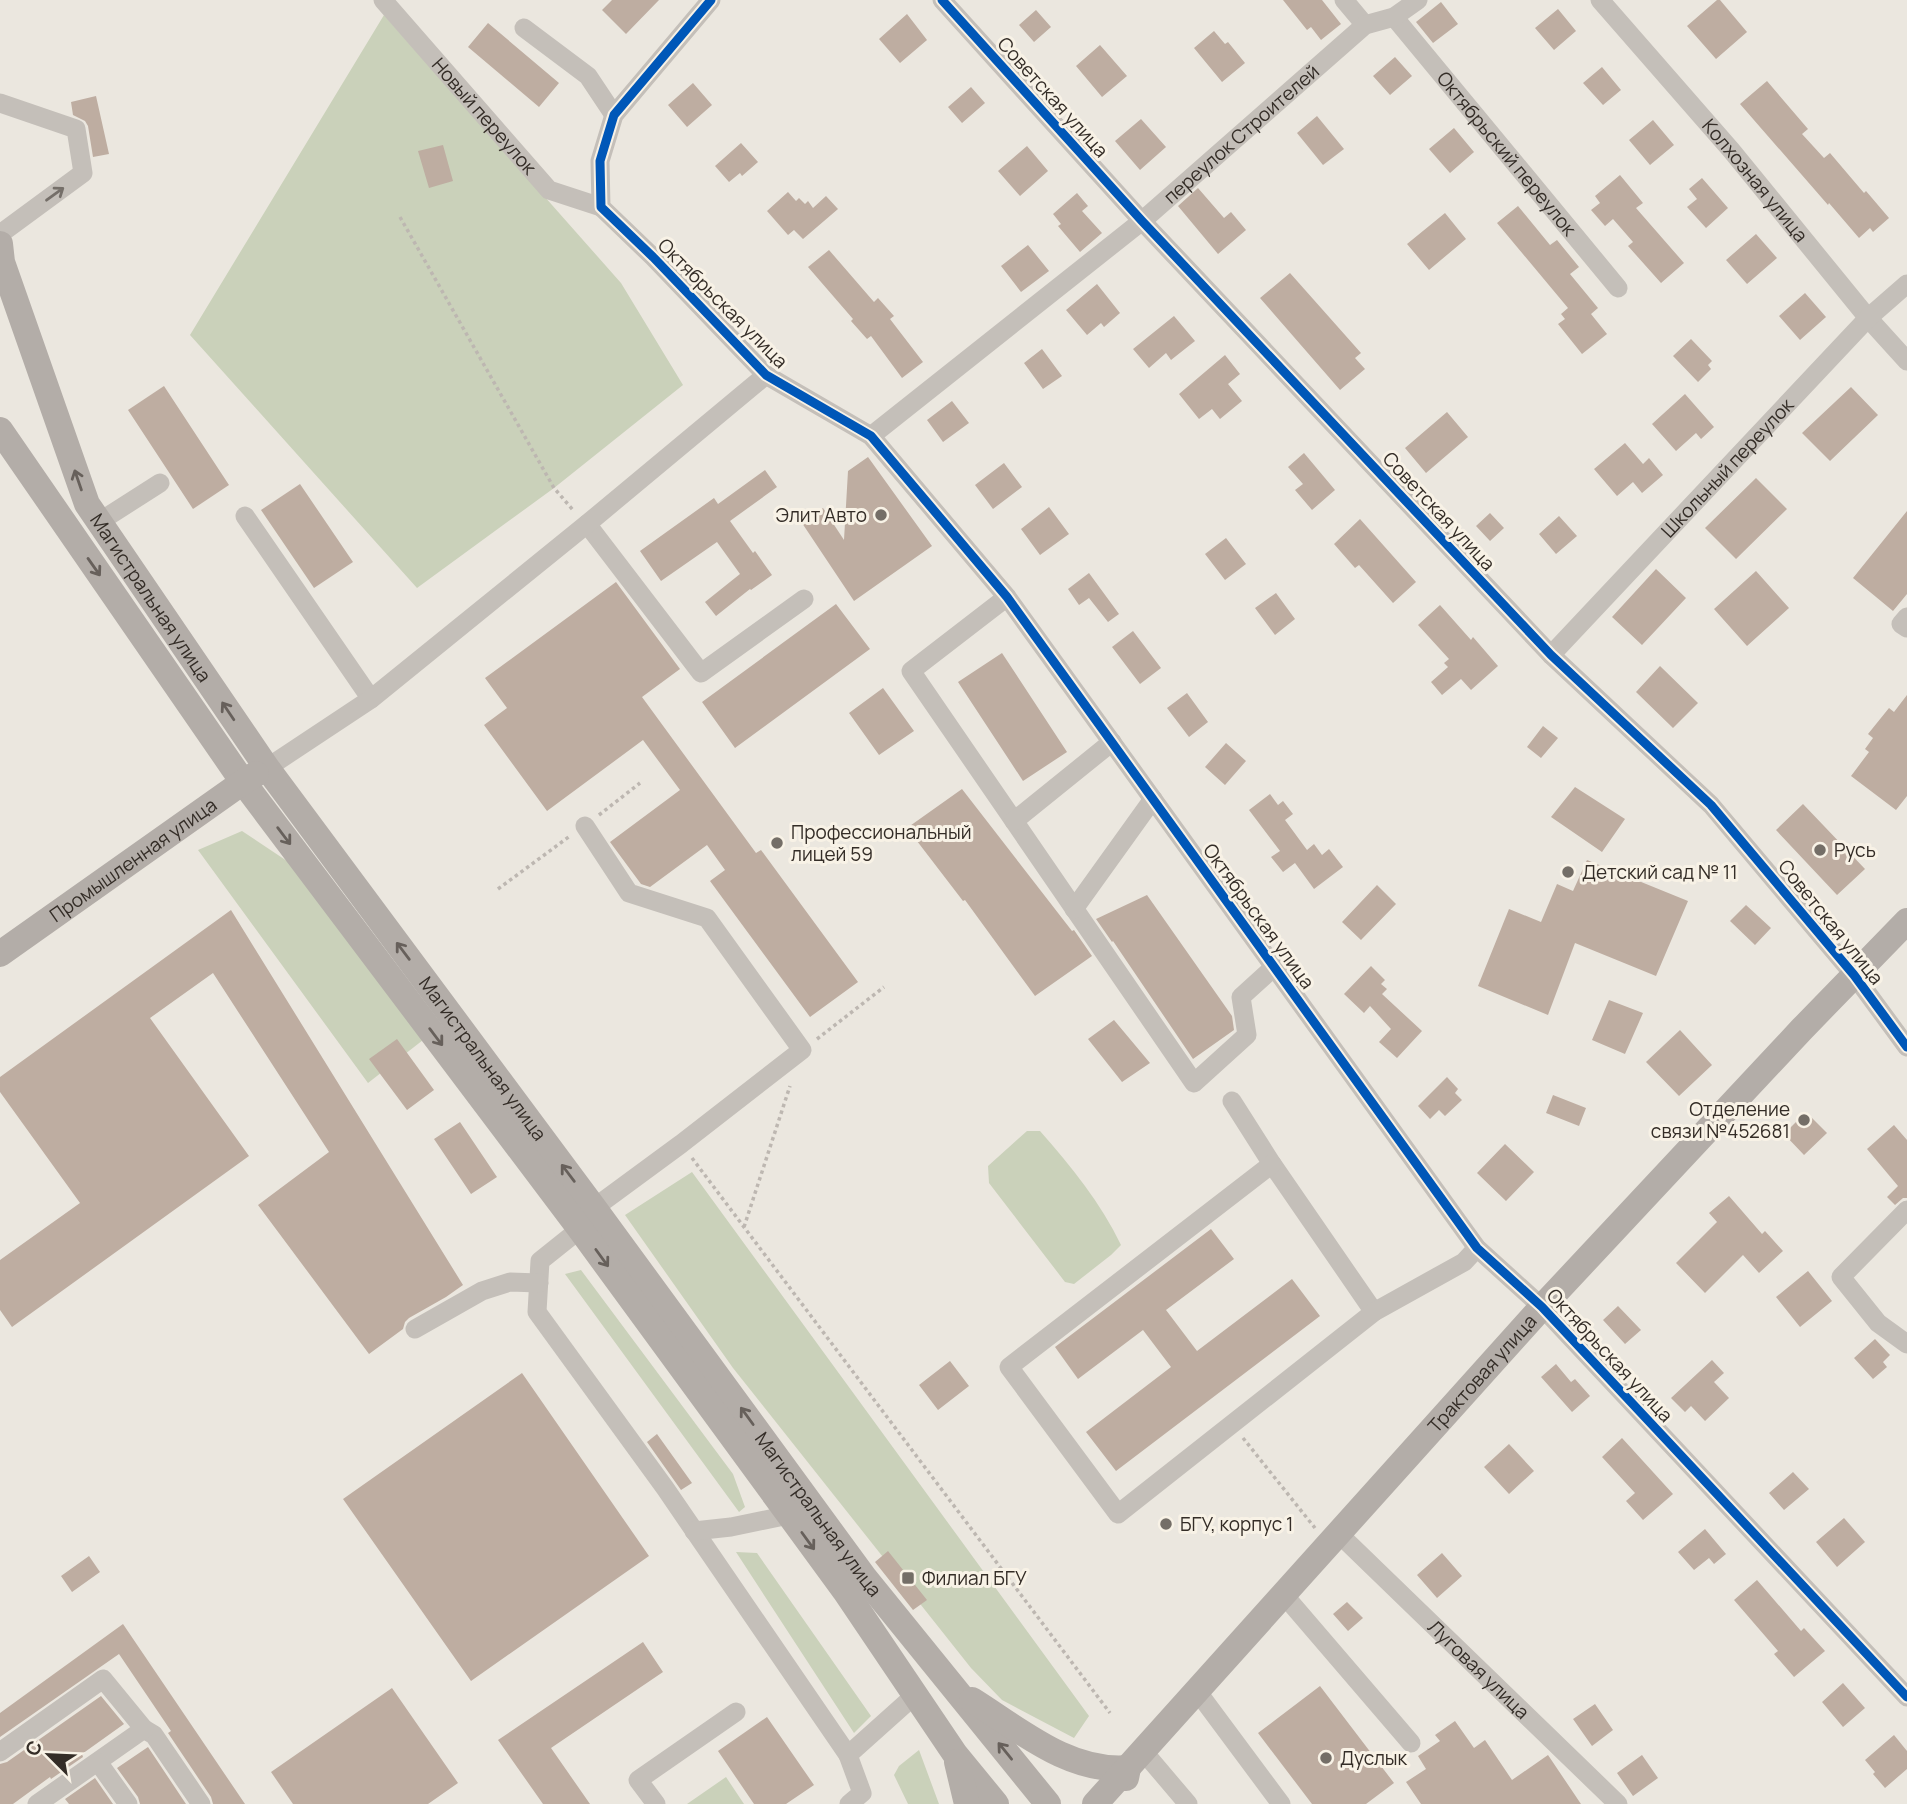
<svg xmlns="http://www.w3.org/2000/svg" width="1907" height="1804" font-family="Manrope,sans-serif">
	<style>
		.green { fill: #cad1ba }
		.building { fill: #beada1 }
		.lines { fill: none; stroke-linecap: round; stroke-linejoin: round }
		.path { stroke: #bdb7b1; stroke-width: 3.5; stroke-dasharray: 3.5 3.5; stroke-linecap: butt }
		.minor { stroke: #c4bfb9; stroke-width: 19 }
		.major { stroke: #b3ada8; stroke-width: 26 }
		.cycleway-casing { stroke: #f8f2e6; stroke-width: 13 }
		.cycleway { stroke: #0057b8; stroke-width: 9 }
		.oneway { stroke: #756f69 }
		.oneway2 { stroke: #67605b }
		.poi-dot { fill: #746e67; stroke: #f8f2e6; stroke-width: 2.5 }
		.labels { text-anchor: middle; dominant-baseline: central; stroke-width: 6; stroke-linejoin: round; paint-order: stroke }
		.street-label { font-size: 19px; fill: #342d27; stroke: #f8f2e6 }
		.poi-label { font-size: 19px; fill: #342d27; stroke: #f8f2e6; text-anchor: start }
	</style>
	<rect width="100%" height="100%" fill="#ebe7df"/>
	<path class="green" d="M384,15L621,283L683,385L554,488L417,588L190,335Z
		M242,831L293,865L423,1040L368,1083L198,850Z
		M1027,1131H1040C1071,1166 1101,1203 1121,1245L1111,1255L1074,1284L1065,1282L989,1183L988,1166Z
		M692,1172L1089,1716L1074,1738L1002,1700L971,1668L733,1368L625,1215Z
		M581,1270L733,1474L745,1507L739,1512L565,1274Z
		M736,1552L757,1553L871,1716L854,1733Z
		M919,1750L939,1804H908L894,1775L899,1766Z
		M726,1777L744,1804H687Z"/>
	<path class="building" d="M612,0H659L626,34L602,10Z
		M1283,0H1322L1341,24L1321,40L1311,27L1307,30Z
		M1717,0H1720L1747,32L1716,59L1687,26Z
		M1441,2L1458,24L1433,43L1416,22Z
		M1558,9L1576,31L1554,50L1535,28Z
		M1036,10L1051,27L1034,42L1019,25Z
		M907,14L927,40L900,63L879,39Z
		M488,23L559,83L539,107L468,47Z
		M1214,31L1225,44L1228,42L1245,63L1222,82L1194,48Z
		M1100,45L1127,76L1102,97L1076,66Z
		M1395,57L1412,76L1390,95L1373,76Z
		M1602,67L1621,90L1603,105L1583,83Z
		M1767,81L1808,129L1802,134L1824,158L1830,153L1864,193L1866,191L1889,218L1873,232L1870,228L1859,238L1829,203L1828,205L1740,104Z
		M693,83L712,105L687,127L668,105Z
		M971,87L985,103L962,123L948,107Z
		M96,96L109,154L93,157L88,126L85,121L73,115L71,102Z
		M1317,116L1344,149L1323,165L1297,133Z
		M1141,119L1166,147L1140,170L1115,141Z
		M1653,120L1674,145L1650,165L1629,140Z
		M1454,128L1474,152L1450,173L1429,149Z
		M741,143L758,162L742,176L740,173L729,182L715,166Z
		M443,145L453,181L429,188L418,151Z
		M1027,146L1048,171L1020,196L998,171Z
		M1620,175L1643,203L1636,208L1684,263L1661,283L1628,246L1633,242L1613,219L1605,226L1591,210L1600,203L1595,196Z
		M1702,178L1728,208L1706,228L1687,207L1697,199L1689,189Z
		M1198,188L1224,218L1231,212L1246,230L1218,254L1178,206Z
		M788,192L796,201L799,198L805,204L808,201L813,208L826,196L838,209L803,239L794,230L788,235L767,211Z
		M1077,193L1088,206L1082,211L1102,233L1080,252L1058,226L1061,224L1053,214Z
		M1518,206L1550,245L1557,240L1579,267L1570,274L1598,308L1591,314L1607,334L1582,354L1558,324L1565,319L1561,314L1568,308L1497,223Z
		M1445,213L1466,239L1429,270L1407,244Z
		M1756,234L1777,258L1747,284L1726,260Z
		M1028,245L1049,271L1021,292L1001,266Z
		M829,250L874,302L878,298L894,316L890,319L923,362L902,378L871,336L867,339L851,321L853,319L808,267Z
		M1290,273L1361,353L1355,358L1365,369L1340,390L1260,298Z
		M1097,284L1120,313L1104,327L1101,323L1087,335L1066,310Z
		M1805,293L1826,317L1800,340L1779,316Z
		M1174,316L1195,341L1171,360L1166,353L1149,368L1133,349Z
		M1691,339L1712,361L1708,365L1711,369L1698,382L1673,356Z
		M1042,349L1062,376L1043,389L1024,363Z
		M1225,355L1240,374L1228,384L1242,401L1220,419L1212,409L1199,419L1179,394Z
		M164,386L229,485L193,509L128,410Z
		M1851,387L1878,415L1830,461L1802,433Z
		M1685,394L1714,427L1701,439L1696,433L1676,451L1652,424Z
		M952,401L969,423L943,442L927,420Z
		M1447,412L1468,437L1426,473L1405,448Z
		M1625,443L1643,464L1649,458L1663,475L1642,493L1633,482L1617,496L1594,469Z
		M1304,453L1335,490L1312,510L1295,490L1303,484L1288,467Z
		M868,457L932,546L854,601L802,523L823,508L844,540L848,471Z
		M1004,463L1022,487L993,509L975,485Z
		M765,470L777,487L730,521L753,553L755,551L772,575L751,590L750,589L716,616L705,602L740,574L717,542L661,581L640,551L714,498L718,504Z
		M1756,478L1787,509L1736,559L1705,528Z
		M300,484L353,562L314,588L261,510Z
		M1049,507L1069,534L1040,555L1021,529Z
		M1907,511V594L1893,611L1853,578Z
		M1490,513L1504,528L1490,541L1476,526Z
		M1559,516L1577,536L1556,554L1539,534Z
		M1360,519L1416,582L1393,603L1359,565L1355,568L1334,544Z
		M1226,538L1246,564L1225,580L1205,554Z
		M1656,569L1686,598L1642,645L1612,617Z
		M1756,571L1789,608L1747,646L1714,609Z
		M1089,573L1119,614L1108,622L1089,598L1079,605L1068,589Z
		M616,582L680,669L642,697L756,853L761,850L858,982L810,1017L710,881L725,870L707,845L650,887L641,884L610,842L680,790L643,740L547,811L484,725L507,708L485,678Z
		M1276,593L1295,619L1275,635L1255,608Z
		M836,604L870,649L735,748L702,702Z
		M1440,605L1471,640L1473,637L1498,666L1471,690L1461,679L1442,695L1431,682L1448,667L1444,663L1449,659L1418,625Z
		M1133,631L1161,668L1140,684L1112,647Z
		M1002,653L1067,752L1023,781L958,682Z
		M1660,666L1698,703L1673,728L1636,692Z
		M883,688L914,731L879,755L849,713Z
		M1187,693L1208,722L1189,737L1167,708Z
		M1907,695V796L1896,810L1851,776L1869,752L1865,749L1873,738L1868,734L1889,708L1894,712Z
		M1543,726L1558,738L1541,758L1527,747Z
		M1226,743L1246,761L1225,785L1205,767Z
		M1575,787L1625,819L1602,852L1551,817Z
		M962,789L1072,931L1074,930L1092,956L1035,996L965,900L963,901L907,828Z
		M1270,794L1278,805L1283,801L1293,814L1285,820L1307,850L1314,844L1322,855L1329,849L1343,867L1314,889L1295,863L1283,872L1271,857L1280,851L1249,810Z
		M1803,804L1865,869L1837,895L1776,830Z
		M1587,860L1688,901L1656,976L1575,943L1548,1015L1478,986L1509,909L1541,922L1557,884L1573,891Z
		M1377,885L1396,904L1361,940L1342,922Z
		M1147,895L1232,1016L1234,1030L1193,1059L1113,941L1112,942L1096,919Z
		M1746,905L1771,928L1755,945L1730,921Z
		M231,910L463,1285L446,1297L409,1318L405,1322L403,1329L369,1354L258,1205L329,1152L213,973L150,1018L249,1156L12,1327L0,1310V1260L80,1203L0,1092V1077Z
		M1371,966L1385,980L1381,984L1387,989L1382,994L1422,1031L1397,1058L1379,1042L1391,1029L1370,1006L1364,1013L1344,994Z
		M1609,1000L1643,1013L1625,1054L1592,1040Z
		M1114,1020L1150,1063L1122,1082L1088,1039Z
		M1680,1030L1712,1065L1679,1096L1646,1062Z
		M397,1039L434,1090L407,1110L369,1059Z
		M1447,1077L1458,1089L1455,1093L1462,1100L1445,1116L1439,1110L1430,1119L1418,1106Z
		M1553,1095L1586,1108L1579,1126L1546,1113Z
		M1806,1112L1827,1133L1804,1155L1784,1134Z
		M460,1122L497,1177L471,1194L434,1139Z
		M1894,1125L1907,1140V1198H1903L1895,1205L1887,1197L1898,1186L1867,1149Z
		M1505,1144L1534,1172L1506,1201L1477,1173Z
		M1729,1196L1762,1234L1765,1231L1783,1251L1759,1273L1743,1255L1705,1293L1676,1263L1717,1222L1709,1213Z
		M1211,1229L1234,1259L1166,1310L1197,1351L1292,1279L1320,1316L1116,1471L1086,1432L1171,1367L1143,1330L1078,1379L1055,1347Z
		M1808,1271L1832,1301L1800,1327L1776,1297Z
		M1618,1306L1641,1330L1625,1344L1603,1320Z
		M1875,1339L1890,1355L1883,1362L1887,1367L1873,1379L1854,1358Z
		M1712,1360L1724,1373L1714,1382L1729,1398L1705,1421L1691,1406L1685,1412L1671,1398Z
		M950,1361L969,1386L938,1410L919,1385Z
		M1556,1364L1571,1382L1575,1379L1590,1396L1572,1412L1541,1377Z
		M522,1373L649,1556L471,1681L343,1499Z
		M657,1434L692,1483L681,1490L647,1442Z
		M1622,1438L1673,1494L1643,1520L1626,1501L1635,1493L1602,1457Z
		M1509,1444L1534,1471L1509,1494L1484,1467Z
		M1793,1472L1809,1489L1784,1510L1769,1493Z
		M1844,1518L1865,1542L1837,1567L1816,1542Z
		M1705,1529L1726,1554L1714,1564L1709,1558L1694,1570L1678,1552Z
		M888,1551L927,1600L913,1610L875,1562Z
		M1442,1553L1462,1576L1437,1598L1417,1575Z
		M89,1556L100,1572L72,1592L61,1576Z
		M1757,1580L1801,1631L1804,1628L1825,1651L1794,1677L1774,1654L1778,1651L1734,1600Z
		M1347,1602L1363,1618L1348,1631L1333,1614Z
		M123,1624L245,1804H213L211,1797L168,1733L171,1731L119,1654L0,1737V1713Z
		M643,1642L663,1672L551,1748L590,1804H543L498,1740Z
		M1843,1683L1865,1708L1843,1727L1822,1702Z
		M1320,1686L1394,1783L1366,1804H1312L1258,1733Z
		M392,1688L458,1783L428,1804H293L271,1772Z
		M101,1696L124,1724L82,1754L83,1757L51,1779L50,1777L13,1804H0V1764L7,1762Z
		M1595,1704L1613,1730L1592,1746L1573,1719Z
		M767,1717L814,1785L786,1804H754L718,1751Z
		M1455,1721L1474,1748L1485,1740L1512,1780L1548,1755L1581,1804H1421L1406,1782L1426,1769L1418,1756L1440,1741L1435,1735Z
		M1894,1735L1907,1751V1769L1885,1788L1873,1774L1875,1772L1865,1760Z
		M148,1747L186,1804H140L138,1797L117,1768Z
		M1642,1755L1658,1778L1633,1796L1617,1773Z
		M95,1778L113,1804H69L65,1799Z"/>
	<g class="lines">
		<path class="path" d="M400,217L554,488L573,510
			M599,815L640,783
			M498,889L570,836
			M817,1039L884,987
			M692,1158L1110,1713
			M744,1227L790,1086
			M1243,1438L1315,1528"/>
		<g class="minor">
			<path id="s1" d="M383,0L549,190L601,207"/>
			<path d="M711,0L614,115L600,161L601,207L653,257L766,375L871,436L1007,597L1477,1248L1542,1307L1907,1697"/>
			<path d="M942,0L1142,221L1551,655L1711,805L1854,975L1907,1047"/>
			<path d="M1344,0L1365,25"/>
			<path id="s2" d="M1600,0L1731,150L1868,318L1907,361"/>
			<path id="s3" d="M1394,17L1618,288"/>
			<path d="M524,28L588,76L614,115"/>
			<path d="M0,103L76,129L83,173L0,234"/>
			<path id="s4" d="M871,436L1142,221L1365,25L1394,17L1418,0"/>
			<path d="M245,516L371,699"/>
			<path d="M99,522L160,483"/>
			<path d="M587,524L701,673L804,599"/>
			<path d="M1007,597L911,671L1194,1083L1247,1035L1241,997L1274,967"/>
			<path d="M1907,617L1901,624L1907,628"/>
			<path id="s5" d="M1551,655L1868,318L1907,284"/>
			<path d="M267,768L371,699L587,524L766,375"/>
			<path d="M1014,821L1112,742"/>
			<path d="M585,826L629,893L707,918L802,1050L681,1144L594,1208"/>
			<path d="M1074,909L1153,799"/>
			<path d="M1232,1101L1272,1164L1374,1312"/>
			<path d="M1272,1164L1009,1367L1118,1514L1374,1312L1464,1262L1477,1248"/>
			<path d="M1907,1210L1841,1277L1878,1323L1907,1344"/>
			<path d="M580,1229L540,1261L537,1312L665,1488L848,1755"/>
			<path d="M415,1329L482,1291L510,1282L539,1283"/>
			<path d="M694,1531L731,1527L789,1515"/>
			<path id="s6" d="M1338,1533L1618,1804"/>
			<path d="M1284,1595L1411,1743"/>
			<path d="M1197,1691L1281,1804"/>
			<path d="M144,1729L154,1735L201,1804"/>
			<path d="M1143,1751L1188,1804"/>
			<path d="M0,1752L103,1679L144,1729L37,1804"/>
			<path d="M98,1762L128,1804"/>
			<path d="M656,1804L638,1780L736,1712"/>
			<path d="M849,1804L862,1793L848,1755L915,1695"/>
		</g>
		<g class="major">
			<path id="s7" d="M0,244L2,262L87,504L267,768L594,1208L864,1577L1048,1804"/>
			<path d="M0,430L243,782L580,1229L845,1591L955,1754L996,1804"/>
			<path id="s8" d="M0,954L243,782L256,774"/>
			<path d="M972,1700C1020,1730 1069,1773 1128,1768L1126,1778"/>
			<path d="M957,1762L967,1804"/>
			<path id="s9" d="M1095,1804L1542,1307L1802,1029L1907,921"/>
		</g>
		<defs>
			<path id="cycleway" d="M711,0L614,115L600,161L601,207L653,257L766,375L871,436L1007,597L1477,1248L1542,1307L1907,1697
				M942,0L1142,221L1551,655L1711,805L1854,975L1907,1047"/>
		</defs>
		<use href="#cycleway" class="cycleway-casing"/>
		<use href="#cycleway" class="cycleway"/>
	</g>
	<defs><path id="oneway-shaft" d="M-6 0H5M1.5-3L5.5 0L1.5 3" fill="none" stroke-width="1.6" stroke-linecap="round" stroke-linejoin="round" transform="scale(1.75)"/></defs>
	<use class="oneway" href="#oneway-shaft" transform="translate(55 194) rotate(-36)"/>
	<g class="oneway2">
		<use href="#oneway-shaft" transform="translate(78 480) rotate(-109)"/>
		<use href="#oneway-shaft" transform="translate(94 567) rotate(55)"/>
		<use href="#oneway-shaft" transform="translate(228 711) rotate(-124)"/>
		<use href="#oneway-shaft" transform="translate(284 836) rotate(53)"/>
		<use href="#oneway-shaft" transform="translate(403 951) rotate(-127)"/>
		<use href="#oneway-shaft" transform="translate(436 1037) rotate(53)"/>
		<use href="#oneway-shaft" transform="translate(568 1173) rotate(-127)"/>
		<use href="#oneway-shaft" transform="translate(602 1258) rotate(54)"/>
		<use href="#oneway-shaft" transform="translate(747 1416) rotate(-126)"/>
		<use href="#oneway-shaft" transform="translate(808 1541) rotate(54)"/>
		<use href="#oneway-shaft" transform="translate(1005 1751) rotate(-129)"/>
	</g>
	<g class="poi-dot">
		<circle cx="881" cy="515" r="7"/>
		<circle cx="777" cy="843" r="7"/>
		<circle cx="1820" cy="850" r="7"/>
		<circle cx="1568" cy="872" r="7"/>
		<circle cx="1804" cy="1120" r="7"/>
		<circle cx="1166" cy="1524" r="7"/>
		<rect x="901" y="1571" width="14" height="14" rx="3.5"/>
		<circle cx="1326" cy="1758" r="7"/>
	</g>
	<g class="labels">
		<g class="street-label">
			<text transform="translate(1053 97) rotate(48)">Советская улица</text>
			<text stroke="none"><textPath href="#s1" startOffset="154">Новый переулок</textPath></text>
			<text stroke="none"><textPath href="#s4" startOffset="478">переулок Строителей</textPath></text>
			<text stroke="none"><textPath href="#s3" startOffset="177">Октябрьский переулок</textPath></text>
			<text stroke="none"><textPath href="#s2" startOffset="238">Колхозная улица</textPath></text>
			<text transform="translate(723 303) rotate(45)">Октябрьская улица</text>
			<text stroke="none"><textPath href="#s5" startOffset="257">Школьный переулок</textPath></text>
			<text transform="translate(1439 511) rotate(47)">Советская улица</text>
			<text stroke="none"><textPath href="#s7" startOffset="388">Магистральная улица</textPath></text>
			<text stroke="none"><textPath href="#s8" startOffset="163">Промышленная улица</textPath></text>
			<text transform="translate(1259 916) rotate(54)">Октябрьская улица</text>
			<text transform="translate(1831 922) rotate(51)">Советская улица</text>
			<text stroke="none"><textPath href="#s7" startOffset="956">Магистральная улица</textPath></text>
			<text transform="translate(1610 1355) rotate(47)">Октябрьская улица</text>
			<text stroke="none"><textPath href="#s9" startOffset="579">Трактовая улица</textPath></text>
			<text stroke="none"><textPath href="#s7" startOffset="1522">Магистральная улица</textPath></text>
			<text stroke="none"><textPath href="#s6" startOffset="196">Луговая улица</textPath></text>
		</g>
		<g class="poi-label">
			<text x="867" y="515" text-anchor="end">Элит Авто</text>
			<text x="791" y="832">Профессиональный<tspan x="791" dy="22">лицей 59</tspan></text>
			<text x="1834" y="850">Русь</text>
			<text x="1582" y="872">Детский сад № 11</text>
			<text x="1790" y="1109" text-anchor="end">Отделение<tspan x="1790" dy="22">связи №452681</tspan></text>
			<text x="1180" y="1524">БГУ, корпус 1</text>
			<text x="922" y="1578">Филиал БГУ</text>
			<text x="1340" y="1758">Дуслык</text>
		</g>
	</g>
	<g transform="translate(49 1755) rotate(294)" stroke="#f8f2e6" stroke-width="5" paint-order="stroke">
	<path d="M0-5L12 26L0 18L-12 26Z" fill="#342d27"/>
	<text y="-10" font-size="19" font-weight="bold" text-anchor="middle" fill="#342d27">С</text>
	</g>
</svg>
